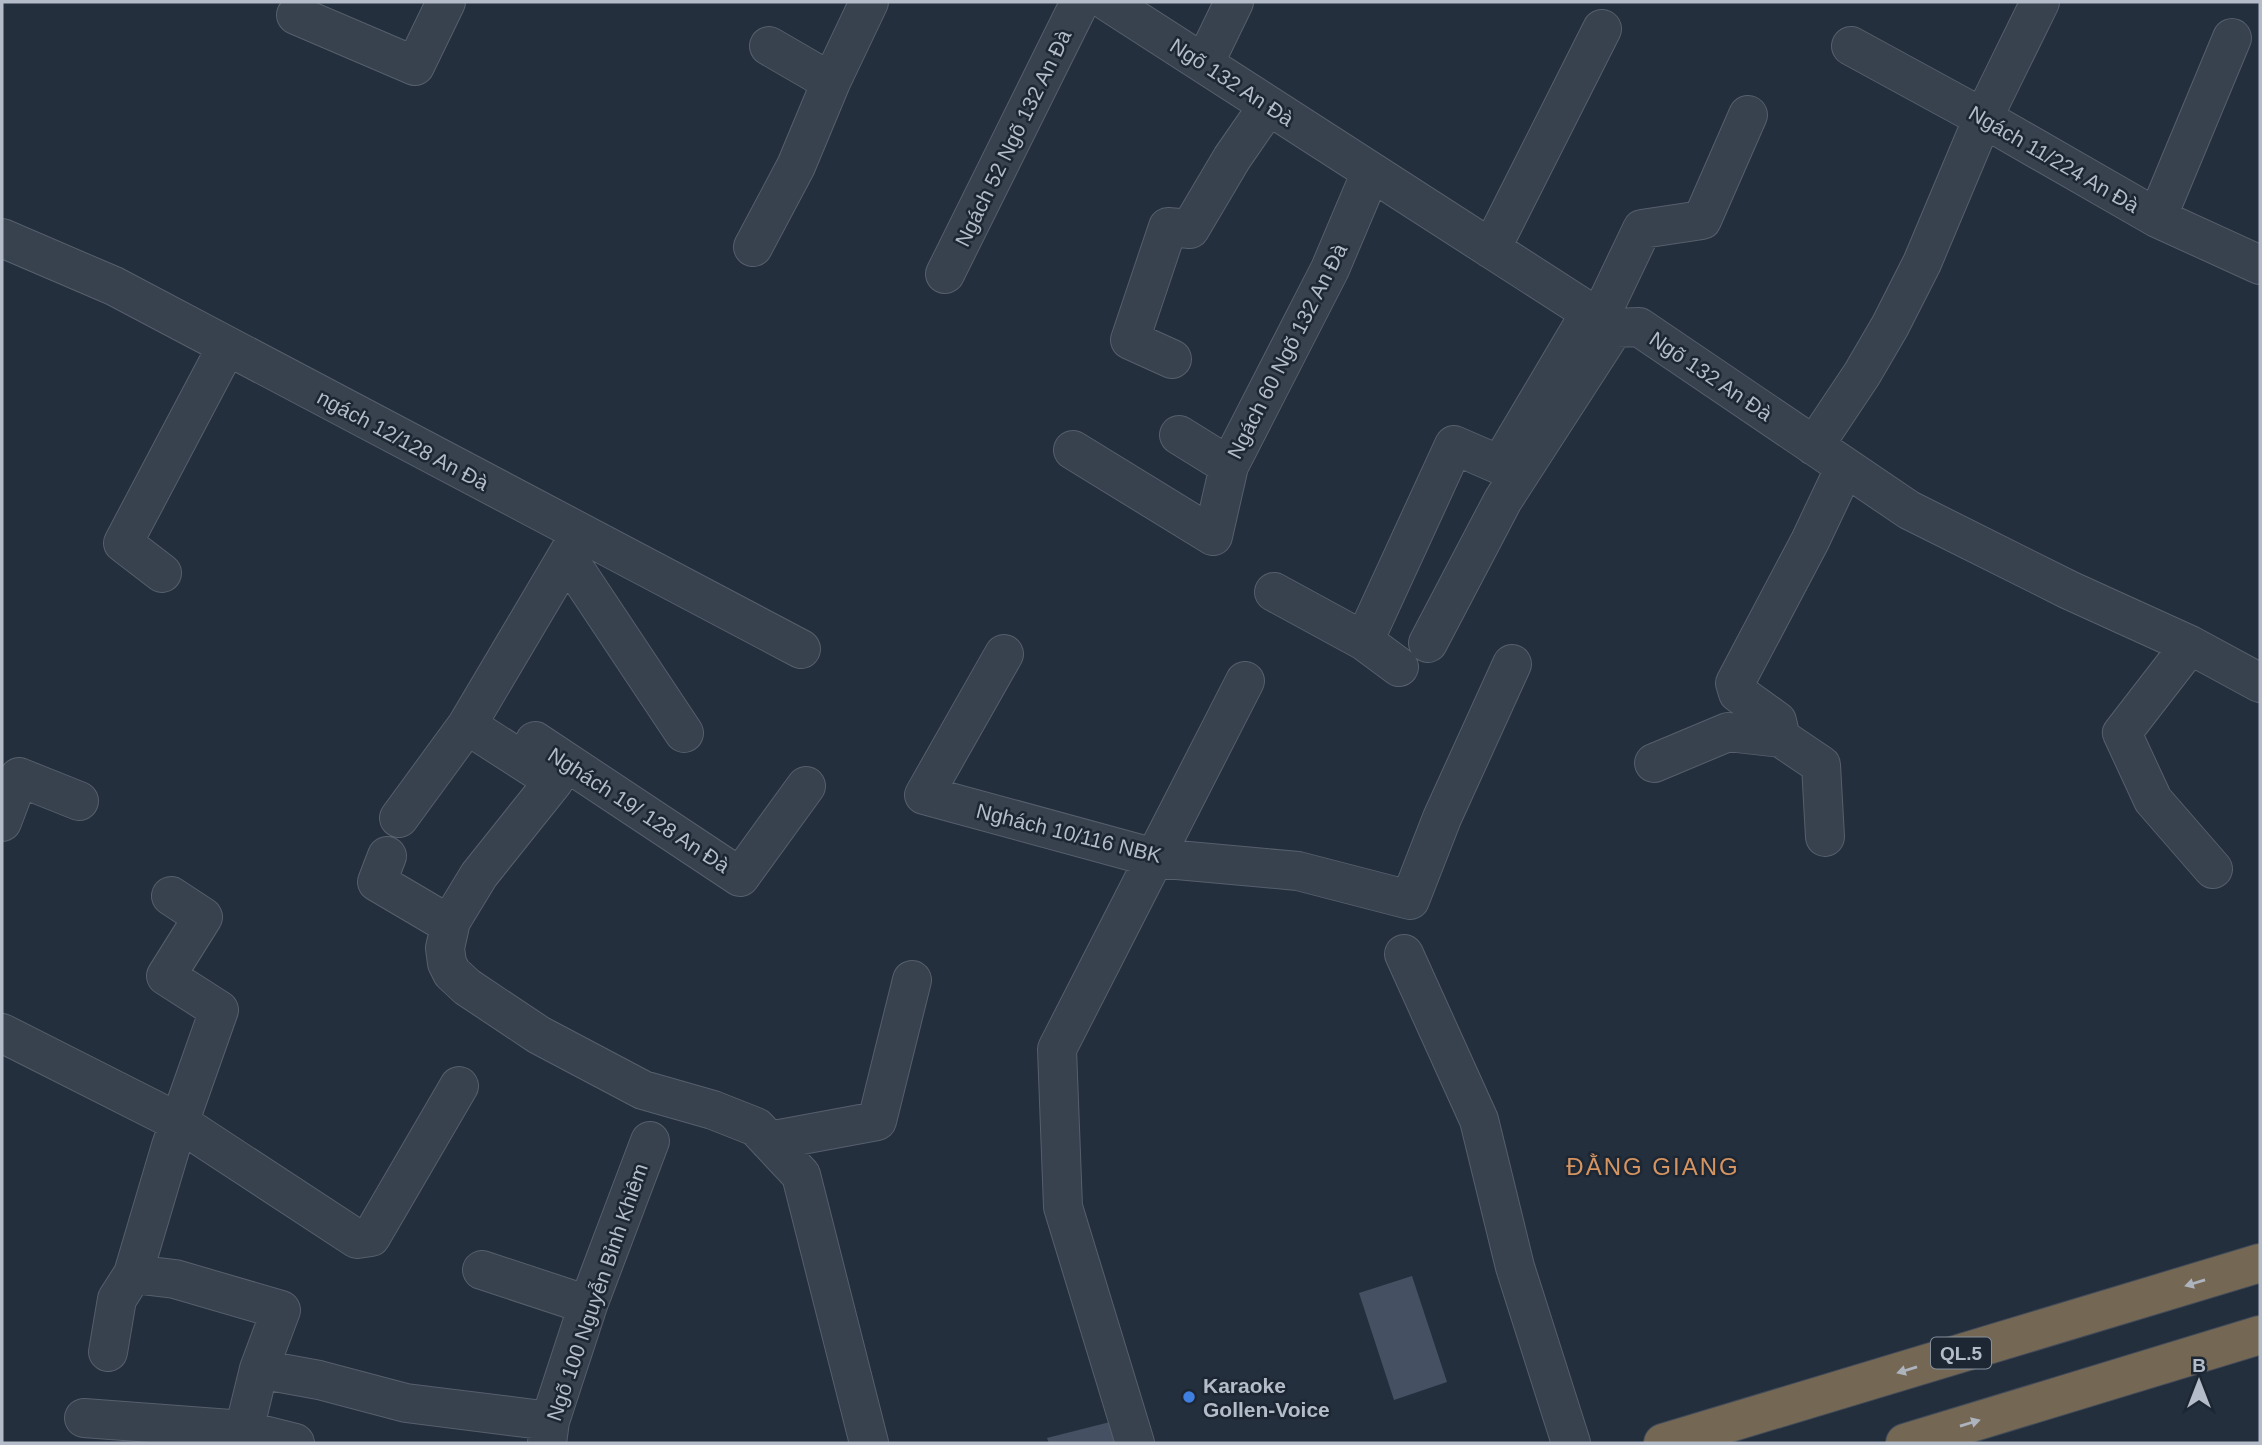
<svg xmlns="http://www.w3.org/2000/svg" width="2262" height="1445" font-family="Helvetica,sans-serif">
	<style>
		.building { fill: #455162 }
		.lines { fill: none; stroke-linecap: round; stroke-linejoin: round }
		.minor-casing { stroke: #565f6c; stroke-width: 40 }
		.highway-casing { stroke: #434c59; stroke-width: 40 }
		.minor { stroke: #38414e; stroke-width: 38 }
		.highway { stroke: #746855; stroke-width: 38 }
		.oneway { fill: #aeb4bd }
		.shop-dot { fill: #3f7fe0; stroke: #1d2633; stroke-width: 2.5 }
		.labels { text-anchor: middle; dominant-baseline: central; stroke-width: 5; stroke-linejoin: round; paint-order: stroke }
		.shield { fill: #1d2633; stroke: #878f9c; stroke-width: 2 }
		.shield-label { font-size: 19px; font-weight: bold; fill: #b4bcc9 }
		.street-label { font-size: 21px; fill: #b4bcc9; stroke: #1d2633 }
		.poi-label { font-size: 21px; font-weight: bold; fill: #b4bcc9; stroke: #1d2633; text-anchor: start }
		.quarter-label { font-size: 24px; letter-spacing: 2px; fill: #d59563; stroke: #1d2633 }
	</style>
	<rect width="100%" height="100%" fill="#242f3e"/>
	<path class="building" d="M1412,1276L1447,1382L1394,1400L1359,1293Z
		M1110,1422L1115,1443H1049L1047,1438Z"/>
	<g class="lines">
		<defs>
			<path id="minor" d="M1108,2L1614,328L1639,327L1909,510L2069,590L2190,645L2260,683
				M296,15L415,66L446,2
				M769,46L831,82
				M1851,46L1983,118L2157,218L2260,265
				M1204,64L1234,2
				M2157,218L2232,38
				M2,238L114,286L801,649
				M753,247L796,166L831,82L869,2
				M1491,249L1602,29
				M945,274L1080,2
				M1599,319L1642,229L1702,220L1748,115
				M1172,359L1130,340L1168,227L1190,229L1232,158L1268,106
				M1179,435L1229,466
				M1814,446L1862,374L1890,326L1922,263L1983,118L2040,2
				M1073,450L1213,536L1229,466L1330,269L1371,172
				M567,557L684,733
				M162,573L123,543L227,346
				M1274,592L1364,641
				M1428,643L1503,500L1614,328
				M2190,645L2122,733L2153,800L2213,869
				M1004,654L924,795L1155,858L1298,871L1410,900L1442,818L1512,664
				M1399,667L1364,641L1454,445L1500,465L1590,313
				M467,725L554,781L479,875L451,921L445,948L447,963L452,973L467,987L539,1035L643,1090L713,1110L756,1127L801,1175L869,1443
				M535,741L740,877L806,786
				M1654,763L1728,732L1781,738
				M399,818L467,725L580,534
				M2,822L19,777L79,801
				M1825,837L1821,765L1781,738L1777,721L1738,693L1735,683L1810,541L1845,467
				M387,856L377,882L450,925
				M171,896L203,917L166,976L219,1010L171,1146L133,1274L175,1279L281,1310L259,1369L244,1430
				M1404,954L1479,1120L1515,1267L1571,1443
				M2,1033L180,1123L357,1239L371,1237L459,1086
				M769,1141L877,1121L912,980
				M482,1270L588,1305
				M108,1352L117,1299L133,1274
				M259,1369L319,1380L406,1403L550,1421
				M84,1418L244,1430L295,1443
				M547,1443L550,1421L588,1305L650,1141
				M1135,1443L1063,1207L1057,1049L1245,681"/>
			<path id="highway" d="M1663,1443L2260,1263
				M1905,1443L2260,1335"/>
		</defs>
		<use href="#minor" class="minor-casing"/>
		<use href="#highway" class="highway-casing"/>
		<use href="#minor" class="minor"/>
		<use href="#highway" class="highway"/>
	</g>
	<defs><path id="oneway-solid" d="M-6-.8H1V-3.2L6.5 0L1 3.2V.8H-6Z" transform="scale(1.75)"/></defs>
	<g class="oneway">
		<use href="#oneway-solid" transform="translate(2195 1283) rotate(163)"/>
		<use href="#oneway-solid" transform="translate(1907 1370) rotate(163)"/>
		<use href="#oneway-solid" transform="translate(1970 1423) rotate(-17)"/>
	</g>
	<circle class="shop-dot" cx="1189" cy="1397" r="7"/>
	<g class="labels">
		<rect class="shield" x="1931" y="1337.5" width="60" height="31" rx="5"/>
		<g class="shield-label">
			<text x="1961" y="1353">QL.5</text>
		</g>
		<g class="street-label">
			<text transform="translate(1232 82) rotate(33)">Ngõ 132 An Đà</text>
			<text transform="translate(1013 138) rotate(-64)">Ngách 52 Ngõ 132 An Đà</text>
			<text transform="translate(2054 159) rotate(30)">Ngách 11/224 An Đà</text>
			<text transform="translate(1287 351) rotate(-63)">Ngách 60 Ngõ 132 An Đà</text>
			<text transform="translate(1711 376) rotate(34)">Ngõ 132 An Đà</text>
			<text transform="translate(403 440) rotate(28)">ngách 12/128 An Đà</text>
			<text transform="translate(639 810) rotate(33)">Nghách 19/ 128 An Đà</text>
			<text transform="translate(1069 833) rotate(14)">Nghách 10/116 NBK</text>
			<text transform="translate(597 1292) rotate(-71)">Ngõ 100 Nguyễn Bỉnh Khiêm</text>
		</g>
		<g class="poi-label">
			<text x="1203" y="1385">Karaoke<tspan x="1203" dy="24">Gollen-Voice</tspan></text>
		</g>
		<g class="quarter-label">
			<text x="1653" y="1166">ĐẰNG GIANG</text>
		</g>
	</g>
	<rect width="2262" height="1445" fill="none" stroke="#b4bcc9" stroke-width="7"/>
	<g transform="translate(2199 1382)" stroke="#1d2633" stroke-width="5" paint-order="stroke">
	<path d="M0-5L12 26L0 18L-12 26Z" fill="#b4bcc9"/>
	<text y="-10" font-size="19" font-weight="bold" text-anchor="middle" fill="#b4bcc9">B</text>
	</g>
</svg>
